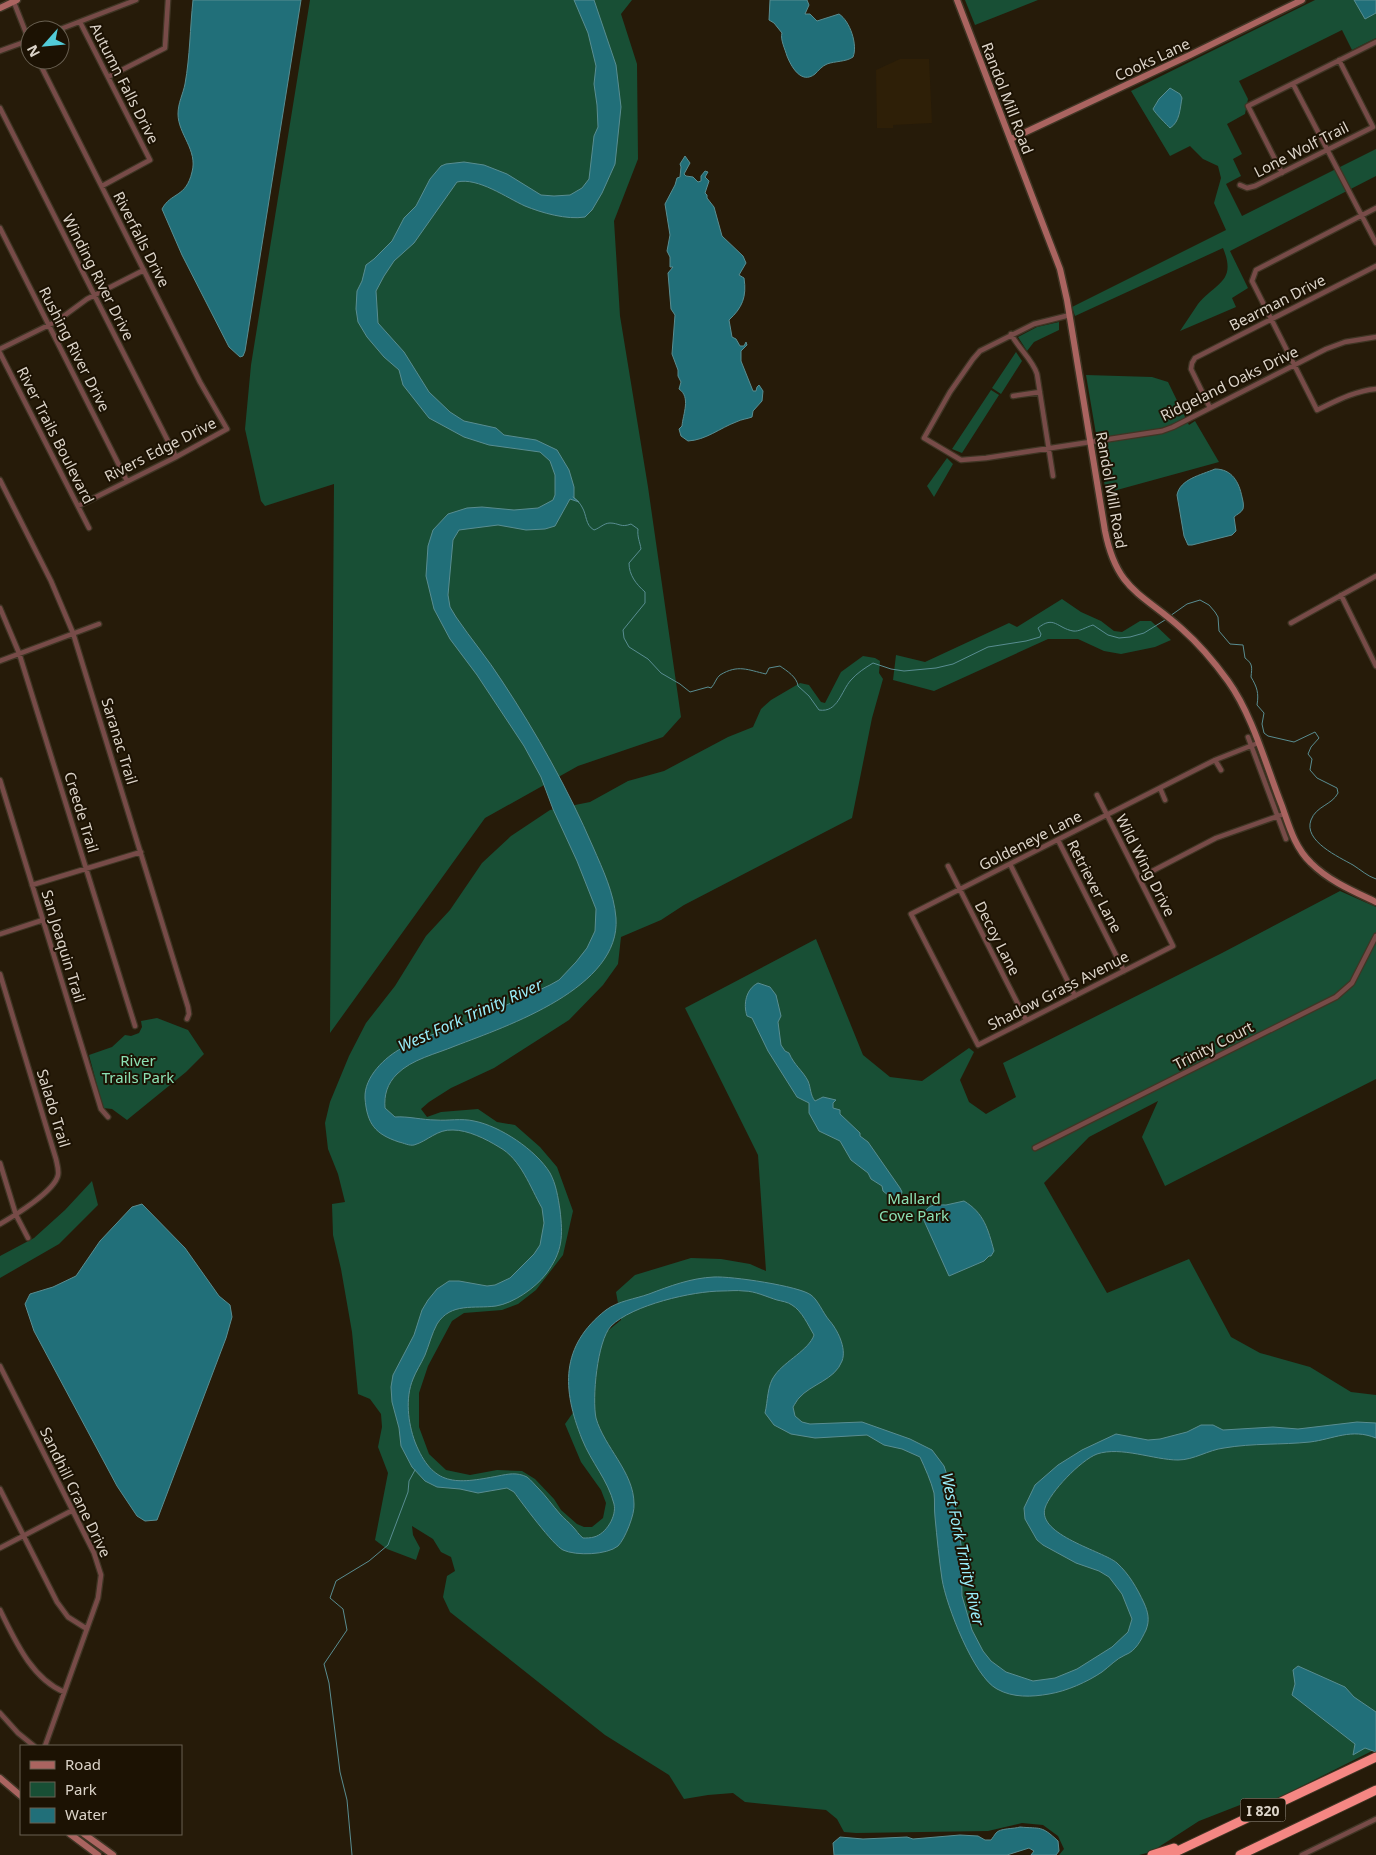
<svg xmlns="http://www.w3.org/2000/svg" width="1376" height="1855" font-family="'Noto Sans',sans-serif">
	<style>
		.built { fill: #2e1f07 }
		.green { fill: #184f35 }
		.water { fill: #216f79; stroke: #598d91 }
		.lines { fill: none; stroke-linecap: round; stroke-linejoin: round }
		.stream { stroke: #598d91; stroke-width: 1 }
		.street-casing { stroke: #3f3524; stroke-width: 7 }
		.secondary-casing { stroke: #3f3524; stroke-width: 9 }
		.highway-casing { stroke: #3f3524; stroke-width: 11 }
		.street { stroke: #774b48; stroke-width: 4.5 }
		.secondary { stroke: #aa6460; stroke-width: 6 }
		.highway { stroke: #f58783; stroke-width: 9 }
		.labels { text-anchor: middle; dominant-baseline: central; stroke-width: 4; stroke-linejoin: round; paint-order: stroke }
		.shield { fill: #1c1203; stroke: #a29a8e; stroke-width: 1 }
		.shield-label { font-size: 14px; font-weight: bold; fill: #dcd4c9 }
		.street-label { font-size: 15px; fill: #dcd4c9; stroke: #1c1203 }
		.park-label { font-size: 15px; fill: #8de2b5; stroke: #1c1203 }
		.water-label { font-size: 16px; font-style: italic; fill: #98edf9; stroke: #1c1203 }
	</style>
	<rect width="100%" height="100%" fill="#261b09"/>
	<path class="built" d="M900,59H929L932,123L893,125V128H877L876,70Z"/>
	<path class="green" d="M310,0H632L621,14L637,64L638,159L614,221L620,316L648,487L681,717L663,737L578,766L485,818L330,1033L334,484L265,506L261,501L245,429L251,365Z
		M965,0H1038L975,25Z
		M1315,0H1376V38L1352,50L1342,30L1239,81L1248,99L1245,114L1227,124L1242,154L1233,159L1241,176L1226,184L1242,216L1376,149V176L1230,251L1248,288L1232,298L1236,307L1180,331C1186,322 1192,313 1198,304C1216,282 1237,282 1223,248L1075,316L1072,307L1226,230L1214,203L1221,178L1218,166L1203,159L1190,146L1170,156L1131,91Z
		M1059,322V330L1034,342L1027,351L1018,337L1037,327Z
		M1016,352L1022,361L1001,394L992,388Z
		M1086,375L1152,377L1168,382L1189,425L1195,421L1219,462L1106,493Z
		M991,390L999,395L962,453L952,449Z
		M947,458L953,464L934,497L927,486Z
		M1062,599L1081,612L1101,621L1114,631L1122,632L1140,621H1151L1171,640L1155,647L1121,654L1104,651L1078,639H1048L934,691L893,680L896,655L925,662L1009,623L1017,627Z
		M863,656L875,658L880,661L879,673L883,679L872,718L852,818L684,905L661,920L621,937L618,964L603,985L569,1020L494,1068L451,1088L429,1102L421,1109L427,1117L441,1112L478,1109L497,1122L515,1125L540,1147L557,1167L573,1211L563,1255L536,1290L518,1304L502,1310L464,1313L452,1321L428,1366L419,1393V1427L429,1454L446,1470L470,1475L497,1470L522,1471L535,1479L554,1499L561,1510L577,1524L584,1527H592L603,1518L606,1503L601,1490L581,1462L565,1424L582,1400L600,1337L621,1320L616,1292L635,1275L691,1258L721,1259L750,1264L766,1271L758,1155L685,1008L816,939L863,1055L890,1077L922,1081L969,1048L974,1052L960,1080L969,1102L986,1114L1016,1097L1003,1063L1222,953L1340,891L1376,907V1079L1165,1186L1142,1137L1158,1101L1089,1137L1044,1183L1107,1293L1189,1259L1231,1337L1260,1353L1310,1367L1351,1392L1376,1395V1749L1246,1814L1240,1805L1199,1821L1151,1852L1139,1855H1059L1064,1849L1058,1836L1043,1825L1022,1823L988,1831L856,1833L844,1832L837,1819L826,1810L745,1802L733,1793L708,1795L684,1799L669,1775L605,1735L450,1612L443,1597L447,1576L455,1571L451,1557L441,1552L433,1539L412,1526L413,1535L420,1548L416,1560L387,1549L375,1540L388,1473L378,1447L382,1427L381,1414L370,1399L358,1394L352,1332L341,1269L333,1235L332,1204L345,1202L338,1174L328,1149L325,1123L330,1102L349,1056L366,1023L395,986L426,936L450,910L482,863L511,836L550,810L590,802L628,781L664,771L728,737L753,727L761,709L771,700L800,683L809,685L821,702L825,703L841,672Z
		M157,1018L188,1030L204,1054L186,1072L127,1120L112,1109L103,1108L89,1055L112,1047L125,1035L131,1036L139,1033L142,1027L141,1021Z
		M92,1181L98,1205L59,1244L0,1278V1256L34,1238L65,1210Z"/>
	<path class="water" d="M193,0H301L245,351L243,356L240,357L229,347L182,255L162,209C171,192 186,198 192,172C198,150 178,134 178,114C178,103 183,94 185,84C190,56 190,28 193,0Z
		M574,0H594L616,65L621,107L615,164L602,193L592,210L585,217C567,220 542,213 525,206C507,198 478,177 457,182L414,243L394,261L384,276L376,291L378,323L404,352L429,392L450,412L464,421L496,428L504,435L536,440L557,450L569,470L574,487V498L579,502L570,499L555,526L545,529L526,530L498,525L459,530L453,540L448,595L450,607L456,617C471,639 488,659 502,681C537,734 568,789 593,847C603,870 614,893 616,918C621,988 507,1026 455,1046C436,1054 412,1059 397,1074C387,1084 384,1095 385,1108L395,1117C408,1116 422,1120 436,1120C448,1121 461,1118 474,1121C500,1126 536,1150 550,1173C556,1184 558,1197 560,1210C563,1236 563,1251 546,1274C535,1288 514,1303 496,1306C474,1309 451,1302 437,1324C432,1333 429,1345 425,1355C421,1364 416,1371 413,1379C405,1398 408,1423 415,1442C433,1487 456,1484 498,1476C508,1474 517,1472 527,1477C531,1480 534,1484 538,1488C546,1496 552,1505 560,1514C564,1519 569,1522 573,1527C577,1531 578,1534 583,1538C586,1538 591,1538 594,1537C606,1534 617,1516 614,1504C608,1480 591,1462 582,1439C562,1389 560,1346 606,1310C618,1301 635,1299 649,1294C670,1286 691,1278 714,1277C731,1276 799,1286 811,1295C818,1300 823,1313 829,1320C837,1329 847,1348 842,1361C835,1380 811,1384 799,1398C797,1400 795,1404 793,1407L795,1416L802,1422L810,1424L862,1422L910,1439L932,1450L944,1466L954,1497L961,1545L962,1596L972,1630L983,1651L991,1661L1006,1672L1033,1681L1055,1678L1077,1669L1112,1647L1128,1632L1132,1619L1122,1594L1109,1577L1099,1571L1076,1563L1043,1545L1037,1540L1025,1519L1024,1508L1035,1485L1058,1465L1082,1450L1116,1434L1148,1440L1160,1439L1187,1432L1201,1425H1213L1223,1430L1273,1427L1298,1429L1357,1422L1376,1423V1438C1351,1428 1334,1439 1310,1442C1281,1445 1253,1443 1224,1448C1208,1450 1194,1460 1178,1460C1154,1460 1121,1446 1097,1454C1081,1460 1050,1492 1045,1508C1037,1535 1103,1551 1117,1563C1129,1574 1137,1588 1144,1603C1148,1612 1150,1620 1146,1630C1141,1640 1136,1651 1125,1655C1116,1659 1110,1666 1102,1672C1087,1682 1067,1691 1049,1694C1032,1697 1013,1698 997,1689C974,1677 946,1605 942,1579C939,1559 937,1538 935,1517C934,1509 935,1501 934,1493C931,1481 925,1468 920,1457L902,1449L884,1445L867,1435L815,1438L791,1434L774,1425L765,1413C768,1401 767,1385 775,1375C785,1361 809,1350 814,1335C808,1325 802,1311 792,1305C788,1302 781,1301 777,1300C767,1297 755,1291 744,1291C737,1290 729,1291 722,1291C693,1291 632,1305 611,1326C597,1341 592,1399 596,1418C604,1447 634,1472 634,1504C635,1514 625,1539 618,1546C607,1555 576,1556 563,1550C553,1545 522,1503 514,1492L507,1488L478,1493L460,1489L437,1487L425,1481L412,1467L401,1446L399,1428L392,1402L391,1387L393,1375L414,1335L422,1310L428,1300L437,1289L449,1281H459L487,1286L495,1285L510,1278L534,1254L540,1245L544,1223L542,1208C530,1187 521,1159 499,1147C486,1139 468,1130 453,1130C437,1129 428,1141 414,1145C409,1146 404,1143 399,1142C375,1134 367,1124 365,1098C364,1077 385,1057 402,1048L417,1040L474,1020L550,985L559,980L576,962L587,948L595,931L596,909L577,861L553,809L541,777L524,746L477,675L450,639L434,609L426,576L428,546L433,530L448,514L467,508L482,507L514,510L538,508L553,500L555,495V475L550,461L540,452L489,445L464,437L429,418L403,385L399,370L384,357L367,337L358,322L356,309L357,291L362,281L366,265L374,259L392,241L404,218L416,206L430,179L441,166L446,164L464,162L484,165L507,174L541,195L554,196L570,195L582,188L589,179L594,136L598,127L597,105L594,84L596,66L588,33Z
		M770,0H807L809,5L805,14H810L817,21L839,14C850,21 858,45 853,57C846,62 835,61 827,64C822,66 818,71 815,74C801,85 791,66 787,56C785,49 780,39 782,33L774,23L769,20Z
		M1354,0H1376V13L1365,19Z
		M1170,88L1180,94L1182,98C1180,108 1180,122 1170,128C1167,125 1155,113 1153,109L1159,99Z
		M685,156L690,163L684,174L686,176L693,177L698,182L701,181V176L705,171L708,172L705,177L709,181L705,193L707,195V198L714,207L722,236L743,256L746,263L739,275L744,278C747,297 742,308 729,320L732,337L736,339L740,346H744L746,342L747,345L741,351V361L753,391H756L757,387L759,385L763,391L762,401L753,411L752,417C747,419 742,419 736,422C720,428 706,440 688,441L681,436L679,429L682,426C683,414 691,397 679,389L681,382L678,376V370L672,354L675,315L671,309L668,273L673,267H670V257L667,251L670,235L665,204L675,185L677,178L680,177L681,167L680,164Z
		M1215,469C1232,469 1239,482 1242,497C1243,501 1244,505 1243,509C1241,513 1237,514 1234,517L1236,531L1232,535L1192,545H1188L1184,536L1177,495C1180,479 1201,475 1215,469Z
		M758,983L770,987L776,995L781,1016L778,1022L781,1045L785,1051L789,1053C794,1065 803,1071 808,1081C811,1088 810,1095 815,1101L823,1097L836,1100L833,1103V1108L840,1110V1114L860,1133V1136L868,1142L900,1188L902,1192L900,1197L894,1200L883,1191L882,1186L871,1179L868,1173L851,1160L840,1141L819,1131L809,1113V1103L797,1097L768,1051L752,1018L747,1016C743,1004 746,989 758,983Z
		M964,1201C984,1213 988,1229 994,1251L991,1256H989L984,1261L949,1276L921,1214L924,1213C930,1203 936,1205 946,1205C952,1204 958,1202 964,1201Z
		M142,1204L185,1248L219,1296L230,1305L232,1317L226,1338L157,1520L145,1521L137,1516L117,1486L34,1331L25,1304L30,1294L53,1287L76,1276L100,1241L132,1207Z
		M1298,1666L1345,1687L1354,1697L1376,1712V1752L1365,1748L1353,1755L1355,1744L1292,1695L1295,1684L1293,1670Z
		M1020,1827C1041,1829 1041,1825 1058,1841L1059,1851L1056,1855H1031L1034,1851L1029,1848L1007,1855H834L833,1843L840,1837L863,1839L907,1837L913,1839L960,1835L978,1836L985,1840H991C993,1838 994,1835 996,1833C1000,1828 1014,1829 1020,1827Z"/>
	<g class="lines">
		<path class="stream" d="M573,497C577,500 580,503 582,507C587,515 585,525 594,530C600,528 604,523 610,523C619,523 621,528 631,524L638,529C637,537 640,542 641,549L629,563C629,575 636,584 645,592V603L623,630L624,638L629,647L648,659L661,673L680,684L690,692L708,687L711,688C715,684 716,678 720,675C738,664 748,670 766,674L769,668L780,666C787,671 797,677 798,686L809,696L819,710C838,713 841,691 851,680C857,673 865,668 873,663L891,669L904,671L936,668L953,664L988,647L1026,641L1040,637L1041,634L1038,628C1054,615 1057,628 1073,631C1079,632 1086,627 1093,625L1108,635L1119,638L1130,637L1144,633L1165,620
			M1170,616L1187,604L1200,600L1209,605L1215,612L1218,617L1219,631L1230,644L1243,645L1245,658C1253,664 1252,667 1251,677C1257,687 1259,693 1257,705L1264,713L1262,724L1264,733L1268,736L1294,742L1315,732L1319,738L1311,747L1308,754L1312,759L1310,770L1317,778L1337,788L1338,793C1332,805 1316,806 1311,820C1303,841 1339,857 1353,865C1361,870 1367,876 1376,879
			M352,1855L347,1800L340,1772L329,1683L324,1664L347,1630L343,1609L330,1598L336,1581L369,1561L388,1545L408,1492L409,1481L415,1470"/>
		<defs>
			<path id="street" d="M13,0L30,43
				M80,22L150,160L102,186
				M58,30L136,0
				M0,51L30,40
				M38,60L200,382L227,429L176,457L78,506
				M108,77L165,48L168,0
				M1293,84L1376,243
				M0,108L176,457
				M1282,173L1248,106L1376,42
				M1240,185L1247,188L1255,186L1373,127L1339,60
				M1376,208L1256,270L1252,281L1317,410C1336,401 1354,391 1376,389
				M0,228L127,481
				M1070,315L1034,324L980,351L973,359L950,392L924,438L961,460L986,458L1162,431L1173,427L1326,349L1345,342L1376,337
				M1011,334C1018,348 1033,360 1037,374L1053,476
				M0,349L57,321L87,299L144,270
				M0,353L89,528
				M1013,396L1040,392
				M1210,408L1191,369L1192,363L1195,358L1376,266
				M0,480L51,581L73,633L188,1007L189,1014L187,1019
				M1341,595L1376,666
				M0,608L19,653L135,1026
				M1291,623L1376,576
				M0,661L99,624
				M1248,737L1286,839
				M1215,760L1221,770
				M0,780L101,1109L108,1117
				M1160,788L1165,800
				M1097,795C1122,845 1148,895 1173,946L978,1045L911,914L1215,760L1258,743
				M1058,840L1124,971
				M1010,864L1075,996
				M948,866L1026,1020
				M1139,878L1216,838L1284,814
				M32,885L141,852
				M0,934L43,920
				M0,974L56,1159C57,1164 59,1170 58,1175C55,1191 14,1216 0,1224
				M1035,1148L1336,997L1352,983L1376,936
				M0,1163L16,1215L28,1238
				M0,1366L94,1553L101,1575L98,1598L45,1746
				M0,1489L57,1602L68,1617L87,1629
				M0,1548L73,1510
				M0,1610C15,1640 31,1678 64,1692
				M0,1713L18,1733L34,1746
				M1302,1855L1376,1819"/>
			<path id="secondary" d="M957,0L1060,269L1067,300L1105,531C1117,591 1142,593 1182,629C1199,644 1215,663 1228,681C1253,716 1266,766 1282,806C1289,826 1295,848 1311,863C1329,881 1353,891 1376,902
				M0,8L17,0
				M1011,139L1190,55L1302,0
				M0,1778L21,1796
				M70,1834L98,1855
				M84,1834L113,1855"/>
			<path id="highway" d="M1152,1855L1174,1848
				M1169,1855L1376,1757
				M1240,1855L1376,1790"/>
		</defs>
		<use href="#street" class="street-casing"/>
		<use href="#secondary" class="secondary-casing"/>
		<use href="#highway" class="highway-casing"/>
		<use href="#street" class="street"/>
		<use href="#secondary" class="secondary"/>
		<use href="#highway" class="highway"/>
	</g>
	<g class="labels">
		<rect class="shield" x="1240.5" y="1798.5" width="45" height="23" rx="4"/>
		<g class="shield-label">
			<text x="1263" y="1810">I 820</text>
		</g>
		<g class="street-label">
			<text transform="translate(1152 59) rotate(-25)">Cooks Lane</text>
			<text transform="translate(125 83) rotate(63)">Autumn Falls Drive</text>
			<text transform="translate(1008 98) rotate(69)">Randol Mill Road</text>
			<text transform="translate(1301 149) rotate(-27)">Lone Wolf Trail</text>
			<text transform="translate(142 239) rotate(63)">Riverfalls Drive</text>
			<text transform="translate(99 277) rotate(63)">Winding River Drive</text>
			<text transform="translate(1277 302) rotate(-27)">Bearman Drive</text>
			<text transform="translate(75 349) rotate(63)">Rushing River Drive</text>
			<text transform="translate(1229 383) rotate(-26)">Ridgeland Oaks Drive</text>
			<text transform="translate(56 435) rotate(63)">River Trails Boulevard</text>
			<text transform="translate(160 449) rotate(-27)">Rivers Edge Drive</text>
			<text transform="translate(1112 490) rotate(80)">Randol Mill Road</text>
			<text transform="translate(120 741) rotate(73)">Saranac Trail</text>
			<text transform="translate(82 812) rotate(73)">Creede Trail</text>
			<text transform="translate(1030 840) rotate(-27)">Goldeneye Lane</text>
			<text transform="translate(1146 865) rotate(63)">Wild Wing Drive</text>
			<text transform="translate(1095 886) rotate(63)">Retriever Lane</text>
			<text transform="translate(998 938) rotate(63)">Decoy Lane</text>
			<text transform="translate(64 946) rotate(73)">San Joaquin Trail</text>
			<text transform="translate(1058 990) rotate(-27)">Shadow Grass Avenue</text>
			<text transform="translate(1213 1045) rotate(-27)">Trinity Court</text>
			<text transform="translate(54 1108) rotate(73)">Salado Trail</text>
			<text transform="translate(76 1492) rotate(64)">Sandhill Crane Drive</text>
		</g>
		<g class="park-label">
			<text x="138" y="1060">River<tspan x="138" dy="17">Trails Park</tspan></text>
			<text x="914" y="1198">Mallard<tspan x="914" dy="17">Cove Park</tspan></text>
		</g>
		<g class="water-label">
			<text transform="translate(470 1015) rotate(-24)">West Fork Trinity River</text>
			<text transform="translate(963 1549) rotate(78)">West Fork Trinity River</text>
		</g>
	</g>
	<rect x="20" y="1745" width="162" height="90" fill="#1c1203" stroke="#696052"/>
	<rect x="30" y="1761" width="25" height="8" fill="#aa6460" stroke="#696052"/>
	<text x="65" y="1770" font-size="15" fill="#dcd4c9">Road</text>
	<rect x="30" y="1782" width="25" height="15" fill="#184f35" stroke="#696052"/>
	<text x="65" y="1795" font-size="15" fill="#dcd4c9">Park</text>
	<rect x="30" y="1808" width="25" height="15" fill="#216f79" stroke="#696052"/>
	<text x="65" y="1820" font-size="15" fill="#dcd4c9">Water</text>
	<g transform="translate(45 45) rotate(243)"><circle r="24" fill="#1c1203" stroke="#696052"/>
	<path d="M0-4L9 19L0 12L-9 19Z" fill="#52cbd8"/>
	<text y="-8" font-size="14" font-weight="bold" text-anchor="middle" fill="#dcd4c9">N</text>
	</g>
</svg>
